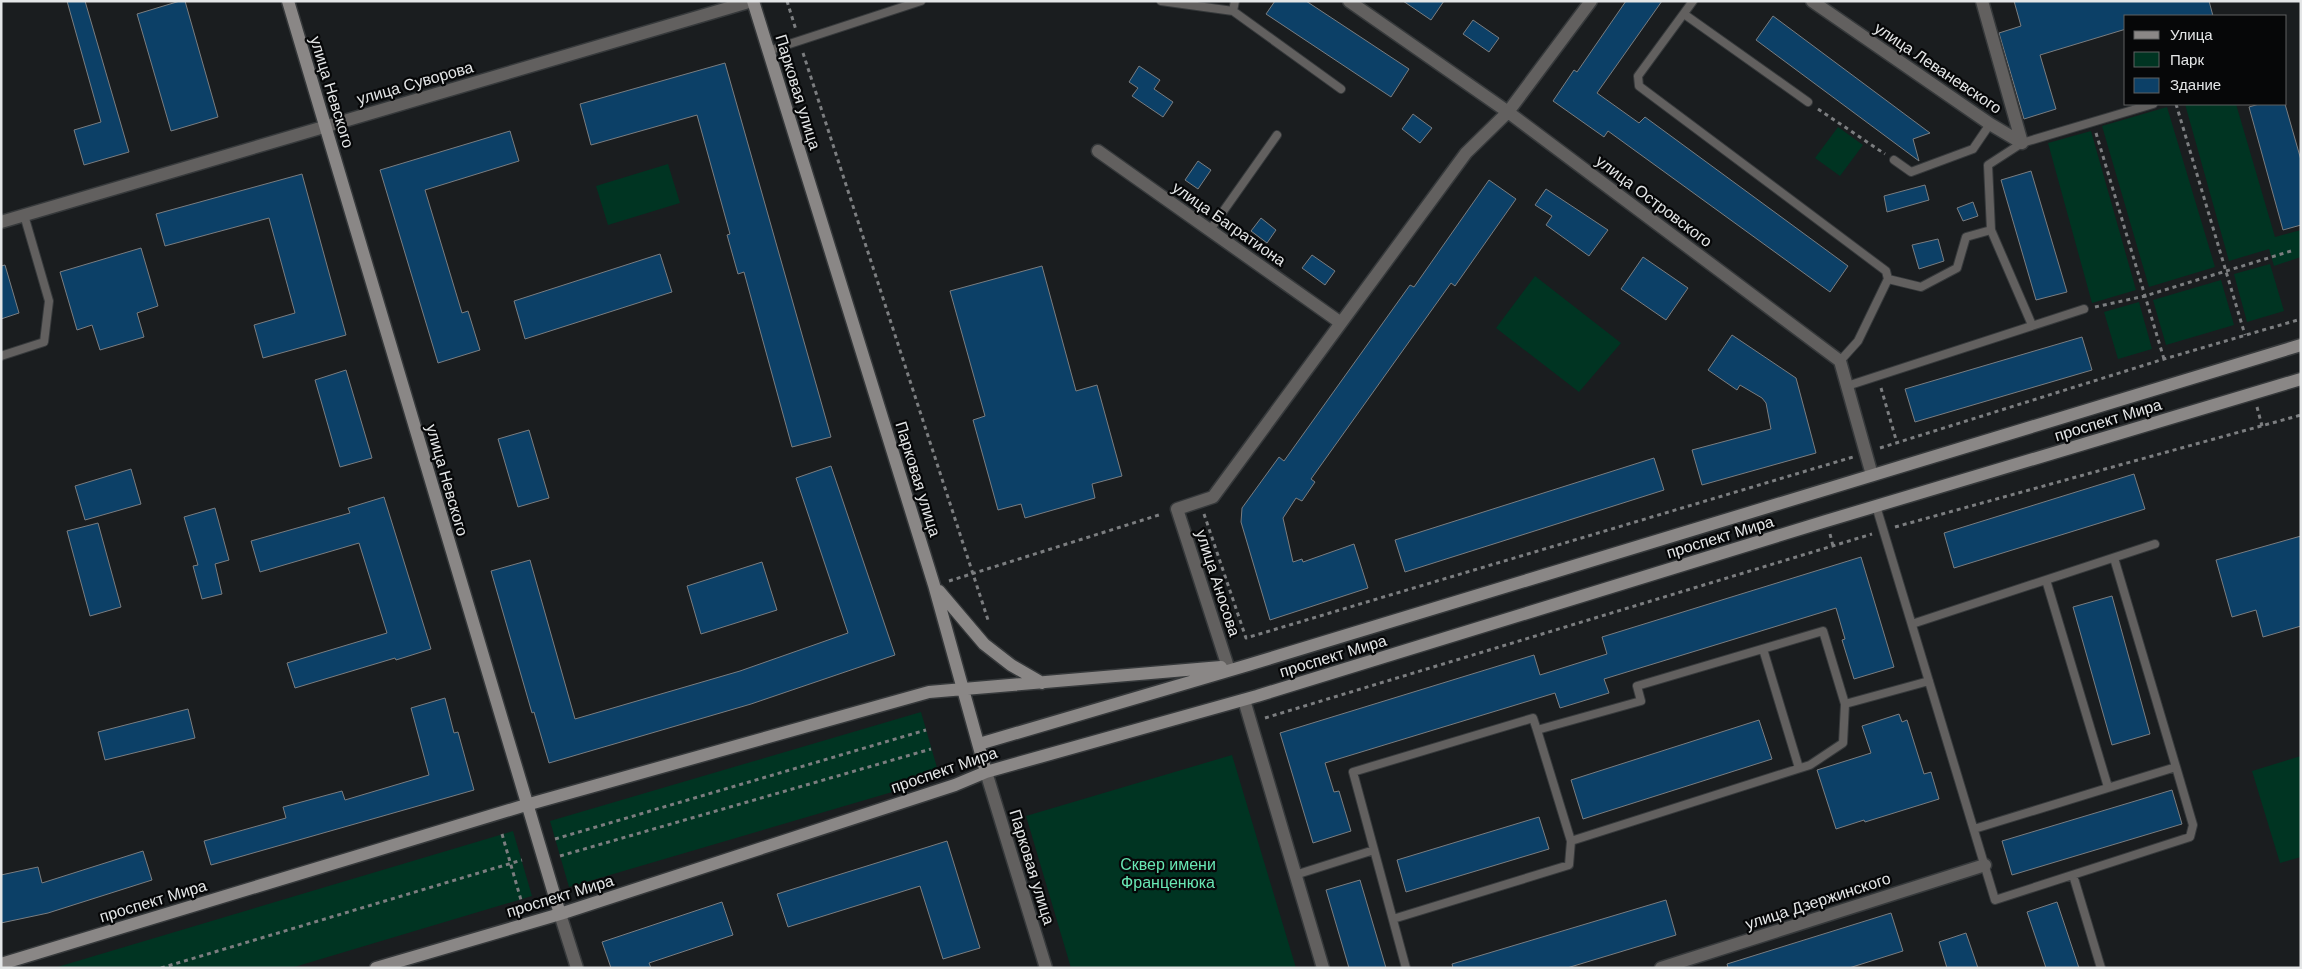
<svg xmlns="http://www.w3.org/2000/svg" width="2302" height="969" font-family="Arial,sans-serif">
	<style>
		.green { fill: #003422 }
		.building { fill: #0c4067; stroke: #7a7d80 }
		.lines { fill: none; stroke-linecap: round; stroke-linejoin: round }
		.service-casing { stroke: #36393b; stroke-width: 10 }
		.minor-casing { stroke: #36393b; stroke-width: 15 }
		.secondary-casing { stroke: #36393b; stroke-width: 15 }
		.path { stroke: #7c7e80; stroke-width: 3; stroke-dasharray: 4 4; stroke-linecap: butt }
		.service { stroke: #62605f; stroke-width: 8 }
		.minor { stroke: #62605f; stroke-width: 12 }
		.secondary { stroke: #8a8786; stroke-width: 12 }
		.labels { text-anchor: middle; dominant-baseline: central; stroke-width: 4.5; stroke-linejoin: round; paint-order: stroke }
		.street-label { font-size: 16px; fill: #e4e6e7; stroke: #060708 }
		.park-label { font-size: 16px; fill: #68e7b4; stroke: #060708 }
	</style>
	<rect width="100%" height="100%" fill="#1a1d1f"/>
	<path class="green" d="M2185,104H2236L2275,237L2301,230V257L2274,266L2269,249L2229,261Z
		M2167,107L2215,267L2149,287L2102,126Z
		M1838,127L1863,145L1840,176L1815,158Z
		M2091,131L2136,290L2092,303L2048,143Z
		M668,164L680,203L608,225L596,186Z
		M2270,264L2284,311L2247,322L2234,274Z
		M1535,276L1621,343L1579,392L1496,328Z
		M2221,280L2234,325L2166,345L2153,300Z
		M2139,302L2152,349L2118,359L2104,312Z
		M921,712L940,778L569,887L550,821Z
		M1232,755L1296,968H1071L1026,816Z
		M2301,756V857L2280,863L2252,771Z
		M513,831L532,896L291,968H54Z"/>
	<path class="building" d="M67,1H85L129,152L84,165L74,130L101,122Z
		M180,1H185L218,117L171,131L137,14Z
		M1275,1H1306L1409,69L1391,97L1266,14Z
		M1403,1H1444L1431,20Z
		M1626,1H1662L1597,93L1639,123L1645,117L1848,266L1830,292L1608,131L1604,137L1553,101L1574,70L1577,72Z
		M2014,1H2209L2213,16H2126V29L2040,55L2056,109L2024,119L1999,33L2021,26Z
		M1773,16L1930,133L1913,139L1919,161L1756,40Z
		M1473,20L1499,38L1489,52L1463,34Z
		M725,63L831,437L792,447L744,272L738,274L727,235L730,234L697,115L591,145L580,104Z
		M1139,66L1160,80L1154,89L1173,102L1163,117L1132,96L1138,88L1129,82Z
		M2259,104H2285L2301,160V225L2283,230L2249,107Z
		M1413,114L1432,128L1420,143L1402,129Z
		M510,131L519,161L425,190L462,313L468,311L480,350L438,363L380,170Z
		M1198,161L1211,170L1198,189L1185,180Z
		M2031,171L2067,292L2036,300L2001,180Z
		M302,174L346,335L263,358L254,325L295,313L269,218L165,246L156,214Z
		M1489,180L1516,199L1455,286L1451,283L1311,479L1315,482L1302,501L1296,498L1283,518L1293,562L1302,559L1303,562L1354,544L1368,588L1270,620L1241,522L1242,508L1279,457L1284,461L1410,285L1414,287Z
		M1925,185L1929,200L1887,212L1884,196Z
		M1546,189L1608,230L1589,256L1546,225L1552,216L1535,205Z
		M1973,202L1978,216L1963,221L1957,208Z
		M1261,218L1276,230L1267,243L1251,231Z
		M1938,239L1944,261L1919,269L1912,245Z
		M141,248L158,306L137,313L144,337L100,350L92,325L77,330L60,272Z
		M660,254L672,292L525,339L514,301Z
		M1312,255L1335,271L1325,285L1302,268Z
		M1643,257L1688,288L1666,320L1621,289Z
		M5,265L19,313L1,319V266Z
		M1042,266L1076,391L1097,385L1122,476L1092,484L1095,498L1025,518L1021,504L998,510L973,420L985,416L950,291Z
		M1732,335L1796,378L1816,453L1702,485L1692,450L1771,429L1766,403L1762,398L1740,385L1737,390L1708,370Z
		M2082,337L2092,370L1915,422L1905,389Z
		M346,370L372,458L340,467L315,380Z
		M529,430L549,498L518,507L498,439Z
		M1654,458L1664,490L1405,572L1395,540Z
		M831,466L895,655L751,704L549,763L534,712L532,713L491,571L530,560L575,719L740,671L848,633L796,478Z
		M131,469L141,504L85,520L75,486Z
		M2134,474L2145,509L1954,568L1944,533Z
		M384,497L431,649L396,660L395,658L295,688L287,663L387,633L359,543L260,572L251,541L350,513L348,508Z
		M215,508L229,560L215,564L222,594L202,599L193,566L198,565L184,517Z
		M98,523L121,607L90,616L67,531Z
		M2301,536V626L2263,637L2256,610L2232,617L2216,560Z
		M1861,557L1894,667L1854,679L1842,640L1845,639L1836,608L1604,679L1609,693L1560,708L1555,693L1325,763L1334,792L1339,791L1351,831L1313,843L1280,733L1534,655L1540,675L1607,654L1602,637Z
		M762,562L777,610L701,634L687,586Z
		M2112,596L2150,734L2112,745L2073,607Z
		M445,698L454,733L458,732L474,790L211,865L204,841L286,818L283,807L342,791L345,800L429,775L411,708Z
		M188,709L195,738L105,760L98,732Z
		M1899,714L1902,722L1907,720L1924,774L1931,772L1939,799L1865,822L1864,820L1836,829L1817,770L1871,753L1862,726Z
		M1759,720L1772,759L1583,819L1571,780Z
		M2172,790L2182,824L2012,875L2002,841Z
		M1539,817L1549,849L1406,892L1397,860Z
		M947,841L980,948L943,959L920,886L788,927L777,894Z
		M143,851L152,880L48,913L1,923V875L38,867L42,883Z
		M1360,880L1386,968H1349L1326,890Z
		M1666,900L1676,935L1567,968H1453L1452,964Z
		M722,902L733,935L649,963L651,968H611L602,942Z
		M2057,902L2079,968H2046L2027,912Z
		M1891,913L1903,951L1849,968H1728L1727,964Z
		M1966,933L1978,968H1947L1939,942Z"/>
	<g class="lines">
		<defs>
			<path id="service" d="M1161,1L1233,11L1341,89
				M1693,1L1638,76L1639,86L1886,271L1888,279L1858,341L1840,361
				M1233,11L1235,1
				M1684,14L1808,102
				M768,51L921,1
				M1894,160L1911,172L1973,149L1990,124
				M1210,230L1277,135
				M1888,279L1921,287L1957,268L1966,237L1991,230
				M2032,325L1991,230L1988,165L2022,143L2153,104
				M1,356L44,342L49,301L24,215
				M1847,386L2084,309
				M1876,506L1995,900L2190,837L2193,825L2176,767L1974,829
				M2114,558L2176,767
				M2046,580L2108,787
				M1912,624L2155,544
				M1763,649L1799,768
				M1537,730L1571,841
				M1295,875L1374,850
				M2073,875L2101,968
				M1393,919L1569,865L1571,841L1810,765L1843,743L1845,704
				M1406,968L1353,772L1533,718L1537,730L1641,701L1637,686L1823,631L1845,704L1929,681"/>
			<path id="minor" d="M1349,1L1508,112L1840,361L1872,475
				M1812,1L1990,124L2022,143
				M1982,1L2022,143
				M1098,151L1341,323
				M1,222L752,1
				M1228,667L1177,509L1213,497L1466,153L1508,112L1591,1
				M1244,700L1323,968
				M986,772L1046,968
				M560,914L577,968
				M1661,968L1985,865"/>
			<path id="secondary" d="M288,1L560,914
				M753,1L934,585L986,772
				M939,591L984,644L1011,665L1042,683
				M979,744L1248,665L2301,345
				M1,964L526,805L929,692L1221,667
				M376,968L560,914L955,785L986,772L1257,696L1826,521L2301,379"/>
		</defs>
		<use href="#service" class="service-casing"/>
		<use href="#minor" class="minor-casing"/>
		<use href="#secondary" class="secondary-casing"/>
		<path class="path" d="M787,1L796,30
			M803,53L989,623
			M2176,104L2245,335
			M1818,109L1885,154
			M2096,133L2164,359
			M2095,307L2145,296L2291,251
			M1881,388L1897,443
			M2257,407L2262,426
			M1880,448L2164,359L2301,319
			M1204,514L1246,638L1853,457
			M1895,527L2301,415
			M1830,534L1833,546
			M949,581L1162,514
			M1265,718L1872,534
			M502,834L521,900
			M555,839L926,730
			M560,856L931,749
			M161,968L522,860"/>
		<use href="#service" class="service"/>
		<use href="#minor" class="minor"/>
		<use href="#secondary" class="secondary"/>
	</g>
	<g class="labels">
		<g class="street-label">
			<text transform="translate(1938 68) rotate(34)">улица Леваневского</text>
			<text transform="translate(415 83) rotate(-16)">улица Суворова</text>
			<text transform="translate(332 92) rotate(73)">улица Невского</text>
			<text transform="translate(798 92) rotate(73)">Парковая улица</text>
			<text transform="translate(1654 201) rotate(37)">улица Островского</text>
			<text transform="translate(1229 224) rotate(35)">улица Багратиона</text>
			<text transform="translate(2108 420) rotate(-17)">проспект Мира</text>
			<text transform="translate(918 479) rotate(73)">Парковая улица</text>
			<text transform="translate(447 480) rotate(74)">улица Невского</text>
			<text transform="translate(1720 537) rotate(-17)">проспект Мира</text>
			<text transform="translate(1218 583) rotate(72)">улица Аносова</text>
			<text transform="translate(1333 656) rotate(-17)">проспект Мира</text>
			<text transform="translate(944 770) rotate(-19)">проспект Мира</text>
			<text transform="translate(1032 867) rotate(73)">Парковая улица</text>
			<text transform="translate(560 896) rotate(-17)">проспект Мира</text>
			<text transform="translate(153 901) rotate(-17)">проспект Мира</text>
			<text transform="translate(1818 901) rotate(-18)">улица Дзержинского</text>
		</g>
		<g class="park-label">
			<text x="1168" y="864">Сквер имени<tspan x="1168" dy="18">Франценюка</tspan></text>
		</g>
	</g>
	<rect width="2302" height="969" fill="none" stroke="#e4e6e7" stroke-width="5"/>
	<rect x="2124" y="15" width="162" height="90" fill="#060708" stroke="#5f6061"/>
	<rect x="2134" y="31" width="25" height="8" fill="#8a8786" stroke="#5f6061"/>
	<text x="2170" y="40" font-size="15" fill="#e4e6e7">Улица</text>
	<rect x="2134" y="52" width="25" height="15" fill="#003422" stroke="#5f6061"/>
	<text x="2170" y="65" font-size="15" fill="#e4e6e7">Парк</text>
	<rect x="2134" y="78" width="25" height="15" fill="#0c4067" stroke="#5f6061"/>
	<text x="2170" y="90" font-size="15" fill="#e4e6e7">Здание</text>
</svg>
